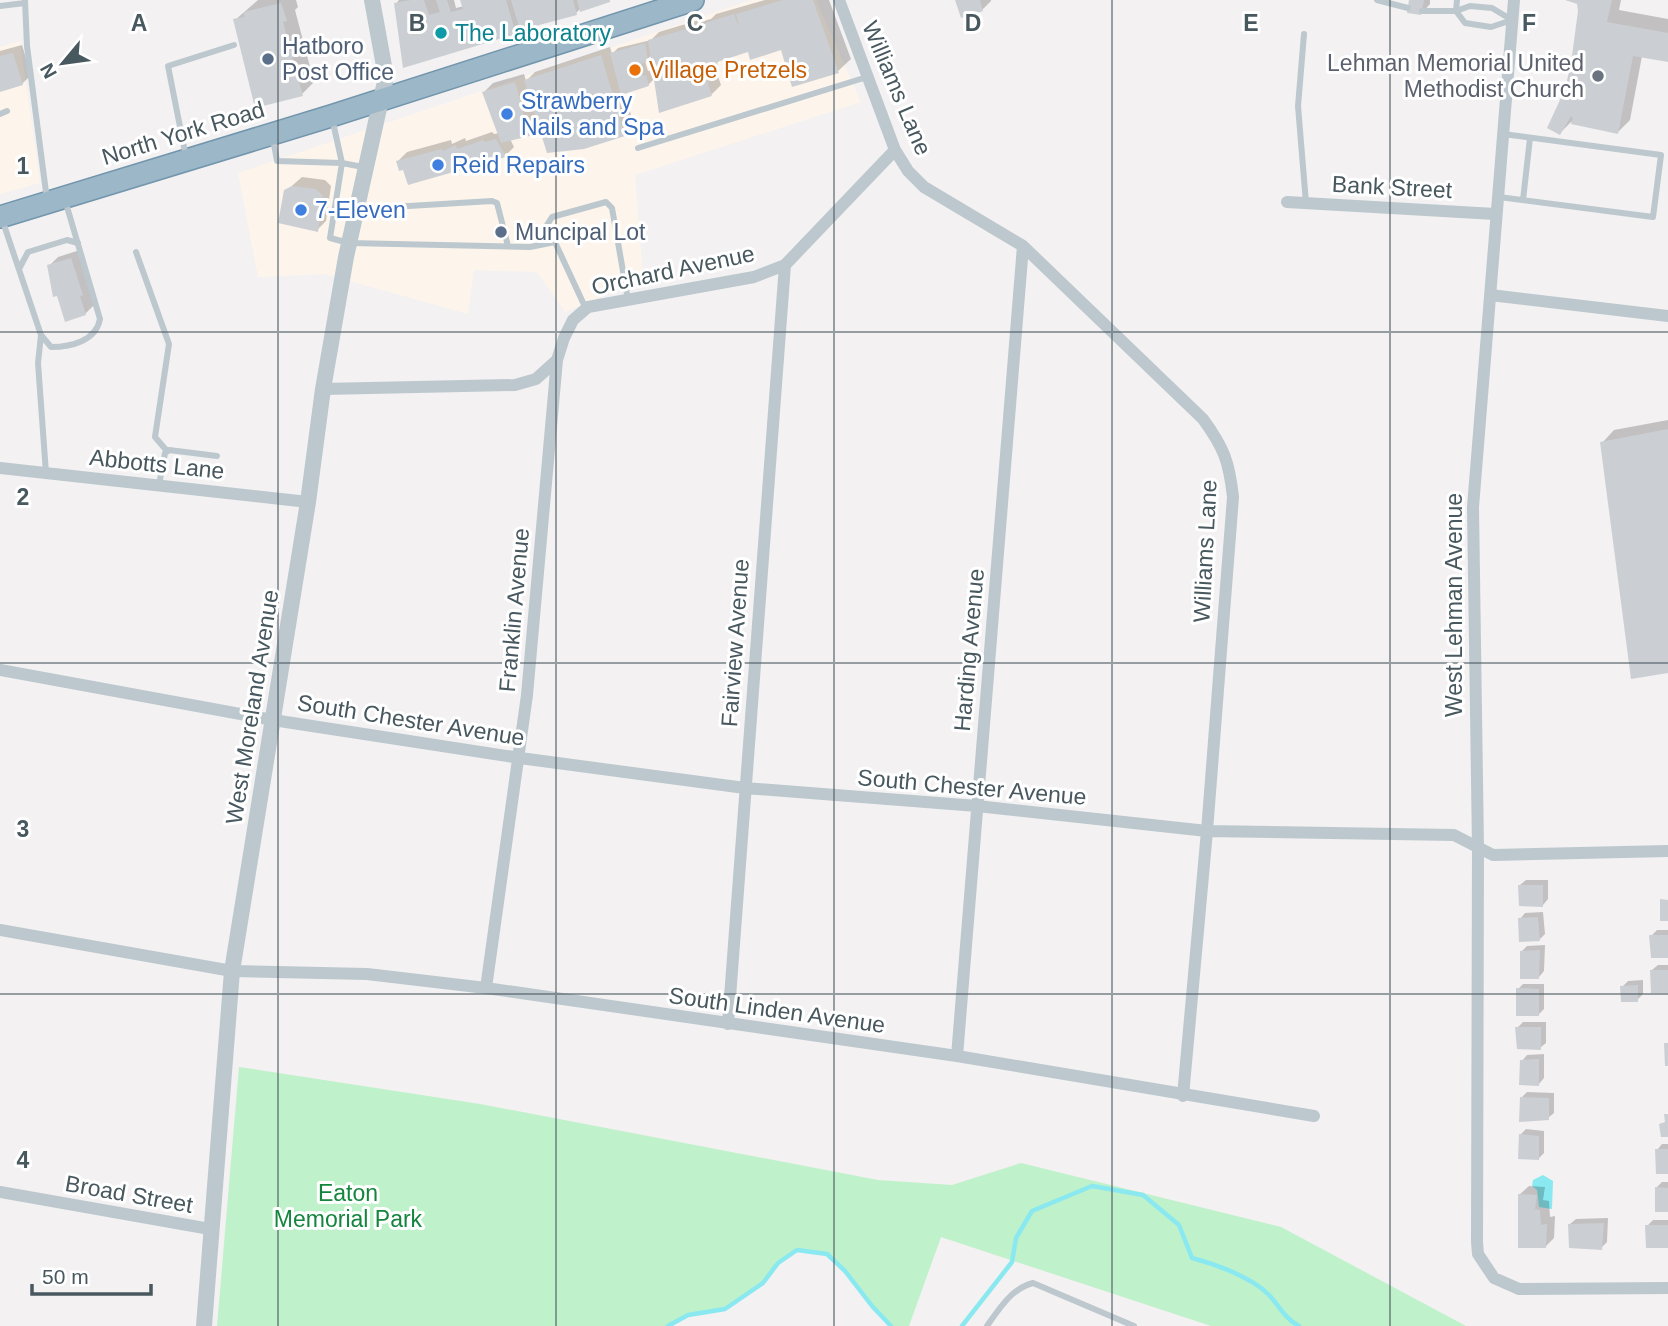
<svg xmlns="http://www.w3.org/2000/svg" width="1668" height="1326" font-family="Helvetica,sans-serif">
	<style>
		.commercial { fill: #fdf5eb }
		.green { fill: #bff1cb }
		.water { fill: #8ae9f0 }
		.shadow { fill: #0003; fill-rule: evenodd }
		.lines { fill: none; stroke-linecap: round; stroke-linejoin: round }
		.stream { stroke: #8ae9f0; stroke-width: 4.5 }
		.building { fill: #cbcfd3 }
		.trunk-casing { stroke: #7296ad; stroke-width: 24 }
		.service { stroke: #bcc8ce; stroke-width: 6 }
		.minor { stroke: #bcc8ce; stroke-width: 12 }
		.tertiary { stroke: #bcc8ce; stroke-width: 16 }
		.trunk { stroke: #9cb8c8; stroke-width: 21 }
		.grid { fill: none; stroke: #48585f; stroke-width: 2; stroke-opacity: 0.55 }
		.culture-dot { fill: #0f9aa8; stroke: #fff; stroke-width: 2.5 }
		.service-dot { fill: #5c6f8a; stroke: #fff; stroke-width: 2.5 }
		.food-dot { fill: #e8710a; stroke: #fff; stroke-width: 2.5 }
		.worship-dot { fill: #6b7280; stroke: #fff; stroke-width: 2.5 }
		.shop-dot { fill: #3f7fe0; stroke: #fff; stroke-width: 2.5 }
		.labels { text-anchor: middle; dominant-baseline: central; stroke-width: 6; stroke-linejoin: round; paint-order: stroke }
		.culture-label { font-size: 23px; fill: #0d838f; stroke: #fff; text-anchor: start }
		.service-label { font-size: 23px; fill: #4e5e75; stroke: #fff; text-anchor: start }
		.worship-label { font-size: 23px; fill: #5b616d; stroke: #fff; text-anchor: end }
		.food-label { font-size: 23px; fill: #c56008; stroke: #fff; text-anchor: start }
		.street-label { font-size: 23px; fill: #48585f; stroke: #fff }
		.shop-label { font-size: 23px; fill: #366cbe; stroke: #fff; text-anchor: start }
		.park-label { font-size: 23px; fill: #14853d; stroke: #fff }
		.grid-label { font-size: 23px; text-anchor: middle; font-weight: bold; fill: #48585f; stroke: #fff; stroke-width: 6; stroke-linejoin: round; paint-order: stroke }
	</style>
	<rect width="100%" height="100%" fill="#f3f1f1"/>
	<path class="commercial" d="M752,0H816L861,102L635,175L643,279L565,312L537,272L474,270L468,314L325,274L258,277L238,173Z
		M20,41L40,183L0,194V47Z"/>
	<path class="green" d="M239,1067L480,1104L878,1180L952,1185L1021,1163L1281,1227L1466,1326H1211L941,1237L909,1326H891L872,1306L845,1271L828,1254L797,1250L778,1263L763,1283L725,1309L688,1315L668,1326H217Z"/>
	<path class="water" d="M1543,1175L1553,1181L1552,1209L1539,1207L1537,1190L1532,1186L1533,1180Z"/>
	<path class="shadow" d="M258,0H296L298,7L295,10L314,82L302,94L235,20Z
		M399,0H454L456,8L464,6L462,0H610L581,8L576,13L520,28L515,33L440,54L396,4Z
		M765,0H829L851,59L838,71L782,48L749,49L723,58L714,65L721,85L712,94L661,111L655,78L648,85L624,92L634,125L625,134L584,147L539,124L529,134L510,139L514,147L505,156L409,183L405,168L398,161L407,152L451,140L452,144L465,138L466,141L492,132L494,134L499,133L484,92L493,83L524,74L526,81L535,72L610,47L612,54L618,48L651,40L659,32L702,19L703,21L711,19L716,14ZM652,55L654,69L648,71L645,61Z
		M957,0H991V1L982,10Z
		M1411,0H1430V4L1421,14Z
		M1569,0H1621L1619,10L1668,19V61L1642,56L1630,120L1617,133L1571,122L1560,133L1573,63L1579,11L1578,2Z
		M22,45L31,75L22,84L0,90V51Z
		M302,177L325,180L331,186L326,221L317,230L286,191Z
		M80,250L94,305L85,314L49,266L58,257Z
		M1668,420V671L1602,443L1614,430Z
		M1526,880H1548V899L1543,905L1520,885Z
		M1543,912L1545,934L1540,939L1520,919L1525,913Z
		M1657,930H1668V956L1651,936Z
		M1545,945L1544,971L1539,977L1521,952L1527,946Z
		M1658,965H1668V992L1652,970Z
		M1643,980V994L1637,1000L1622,987L1628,981Z
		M1523,984H1544V1009L1539,1014L1518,989Z
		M1523,1022H1546V1043L1540,1048L1517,1028Z
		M1544,1054V1078L1539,1084L1522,1061L1527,1055Z
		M1527,1092L1554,1093V1113L1548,1118L1522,1097Z
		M1526,1129L1544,1131V1153L1538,1159L1520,1135Z
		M1662,1144H1668V1173L1657,1150Z
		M1662,1182H1668V1211L1656,1188Z
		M1529,1186L1545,1187L1543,1200L1549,1201L1550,1217L1555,1216L1554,1238L1545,1247L1519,1195Z
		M1608,1218L1607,1242L1601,1248L1570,1224L1576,1219Z
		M1653,1220H1668V1247L1647,1226Z"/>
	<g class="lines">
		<path class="stream" d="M668,1326L688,1315L725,1309L763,1283L778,1263L797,1250L827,1254L845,1271L872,1306L891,1326
			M962,1326L1012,1262L1016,1238L1032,1211L1092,1186L1143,1195L1179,1225L1192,1258C1215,1264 1251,1277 1268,1294C1279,1305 1284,1318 1299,1326"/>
	</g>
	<path class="building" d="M411,0H424L429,15L440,12L436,0H447L451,12L463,9L460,0H506L516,34L403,68L394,3Z
		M511,0H573L577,15L520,30Z
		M577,0H610V2L580,12Z
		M783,0H813L839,73L792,87L781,50L750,60L748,52L717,62L718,65L708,69L705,61L701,62L712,96L659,113L648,40L704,24L708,35L705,23L734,14L739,28L736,14Z
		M955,0H980L983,11L961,18Z
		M1409,0H1424L1421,15L1407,13Z
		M1565,0H1612L1607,22L1668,33V62L1633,56L1618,134L1571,124L1573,118L1571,116L1560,135L1547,128L1565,89L1571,63L1578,11L1577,4Z
		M281,3L287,21L283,22L303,96L255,108L233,19L244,17V12Z
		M645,43L648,61L639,65L643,76L646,75L649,86L621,95L610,53Z
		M13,53L23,85L0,92V56Z
		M601,55L625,136L584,149L547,153L524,80Z
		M515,82L530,136L501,143L482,92Z
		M496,139L506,157L408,185L403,170L399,171L396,161L442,149L443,151L456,145L457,149L483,140L485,142Z
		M292,186L316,189L323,196L318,232L278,223L284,190Z
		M71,258L83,295L80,296L86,315L65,322L57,296L53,297L47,265Z
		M1668,429V673L1631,679L1600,442Z
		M1518,885H1543V907L1519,906Z
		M1660,899L1668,900V921H1660Z
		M1538,917L1540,941L1519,942L1518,918Z
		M1649,935H1668V958H1651Z
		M1540,950L1539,979H1520V951Z
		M1650,970H1668V993H1651Z
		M1638,985V1002H1621L1620,986Z
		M1516,988L1539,989V1016H1516Z
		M1515,1027H1541V1050L1517,1049Z
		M1664,1043H1668V1066H1665Z
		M1539,1059V1086L1519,1085L1520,1060Z
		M1520,1097L1549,1098V1120L1519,1122Z
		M1664,1114H1668V1137H1661L1659,1124L1665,1122Z
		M1519,1134L1539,1136V1160L1518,1159Z
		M1655,1149H1668V1174H1656Z
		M1655,1187L1668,1188V1212H1655Z
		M1518,1194L1537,1195L1535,1209L1540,1210L1541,1225L1547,1224L1546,1248H1518Z
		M1604,1223L1602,1250L1569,1248L1568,1224Z
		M1645,1225H1668V1248H1646Z"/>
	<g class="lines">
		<defs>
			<path id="trunk" d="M0,217L331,116L693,0"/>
		</defs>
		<use href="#trunk" class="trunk-casing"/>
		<path class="service" d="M25,0L27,46L47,200
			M1377,0L1408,8
			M1457,0L1456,11L1465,23L1491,27L1512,20
			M0,6L25,3
			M1422,11H1456L1470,6L1492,8L1512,20
			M1304,34L1298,106L1306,203
			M0,114L7,111
			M332,118L342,163L330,238L349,243L530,247L555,242
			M273,139L277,161L342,163L363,167
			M638,148L867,77
			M186,157L168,66L234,45
			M1499,197L1653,217L1661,155L1503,134
			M1523,200L1530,138
			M359,209L492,201L497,203L508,246
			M3,222L41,335L51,347C71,347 96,341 100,319L65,200
			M136,252L169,344L155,437L167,451
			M19,269L28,252L67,240L78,243
			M586,309L547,225L552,217L606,202L612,208L628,300
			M41,335L38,363L46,473
			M159,485L165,453L169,450L217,456
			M987,1326C999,1309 1012,1288 1033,1283L1134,1326"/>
		<path class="minor" d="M839,0L895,150L908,171L924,187L1023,246L1203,419C1224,448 1229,461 1233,497L1207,831L1183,1096
			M1514,0L1473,507L1478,848L1477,1242L1478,1254L1494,1278L1519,1289L1668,1288
			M1287,202L1495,214
			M1490,295L1668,316
			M323,389L515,385L536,379L557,360L564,338L573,320L588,307L754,277L785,265L895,150
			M0,468L308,502
			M0,670L273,720L520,758L745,788L977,806L1207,831L1454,835L1493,855L1668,851
			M0,930L232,971L367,974L486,988L957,1056L1314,1116
			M486,988L527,695L557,360
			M728,1024L785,265
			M957,1056L1023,246
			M0,1192L210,1229"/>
		<path class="tertiary" d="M204,1326L232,971L308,502L323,389L346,257L386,77L372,0"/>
		<use href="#trunk" class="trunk"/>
	</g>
	<path class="grid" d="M278,0V1326M556,0V1326M834,0V1326M1112,0V1326M1390,0V1326M0,332H1668M0,663H1668M0,994H1668"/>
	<circle class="culture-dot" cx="441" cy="33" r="7"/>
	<g class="service-dot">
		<circle cx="268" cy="59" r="7"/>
		<circle cx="501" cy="232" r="7"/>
	</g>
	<circle class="food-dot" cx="635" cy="70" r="7"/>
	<circle class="worship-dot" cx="1598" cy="76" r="7"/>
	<g class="shop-dot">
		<circle cx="507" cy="114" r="7"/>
		<circle cx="438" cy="165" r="7"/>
		<circle cx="301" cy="210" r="7"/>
	</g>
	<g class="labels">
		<g class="culture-label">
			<text x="455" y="33">The Laboratory</text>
		</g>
		<g class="service-label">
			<text x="282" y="46">Hatboro<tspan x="282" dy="26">Post Office</tspan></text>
			<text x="515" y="232">Muncipal Lot</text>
		</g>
		<g class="worship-label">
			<text x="1584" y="63">Lehman Memorial United<tspan x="1584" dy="26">Methodist Church</tspan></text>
		</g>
		<g class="food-label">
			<text x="649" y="70">Village Pretzels</text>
		</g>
		<g class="street-label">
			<text transform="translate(897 88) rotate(67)">Williams Lane</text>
			<text transform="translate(183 133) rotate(-17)">North York Road</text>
			<text transform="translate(1392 187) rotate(3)">Bank Street</text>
			<text transform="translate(673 270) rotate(-12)">Orchard Avenue</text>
			<text transform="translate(157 464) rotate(6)">Abbotts Lane</text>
			<text transform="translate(1205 551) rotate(-87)">Williams Lane</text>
			<text transform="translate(1454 605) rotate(-90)">West Lehman Avenue</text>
			<text transform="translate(514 610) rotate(-85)">Franklin Avenue</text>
			<text transform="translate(735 643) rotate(-86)">Fairview Avenue</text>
			<text transform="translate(969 650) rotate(-85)">Harding Avenue</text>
			<text transform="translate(252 707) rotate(-81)">West Moreland Avenue</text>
			<text transform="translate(411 720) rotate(9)">South Chester Avenue</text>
			<text transform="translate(972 787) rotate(5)">South Chester Avenue</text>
			<text transform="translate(777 1010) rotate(8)">South Linden Avenue</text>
			<text transform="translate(129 1194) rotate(10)">Broad Street</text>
		</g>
		<g class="shop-label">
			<text x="521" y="101">Strawberry<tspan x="521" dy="26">Nails and Spa</tspan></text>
			<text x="452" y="165">Reid Repairs</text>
			<text x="315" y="210">7-Eleven</text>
		</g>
		<g class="park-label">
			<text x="348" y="1193">Eaton<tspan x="348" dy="26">Memorial Park</tspan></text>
		</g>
	</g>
	<g class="grid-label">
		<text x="139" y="31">A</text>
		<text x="417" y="31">B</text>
		<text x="695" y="31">C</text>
		<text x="973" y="31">D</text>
		<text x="1251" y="31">E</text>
		<text x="1529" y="31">F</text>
		<text x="23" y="174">1</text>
		<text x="23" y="505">2</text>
		<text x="23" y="837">3</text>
		<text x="23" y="1168">4</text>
	</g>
	<g transform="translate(63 63) rotate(241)" stroke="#ffffff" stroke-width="5" paint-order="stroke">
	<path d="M0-5L12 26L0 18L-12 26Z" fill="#48585f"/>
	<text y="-10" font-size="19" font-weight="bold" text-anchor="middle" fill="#48585f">N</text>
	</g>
	<path d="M32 1284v10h119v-10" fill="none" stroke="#48585f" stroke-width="3.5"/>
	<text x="42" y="1284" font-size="21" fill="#48585f" stroke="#ffffff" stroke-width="5" paint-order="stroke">50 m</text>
</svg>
